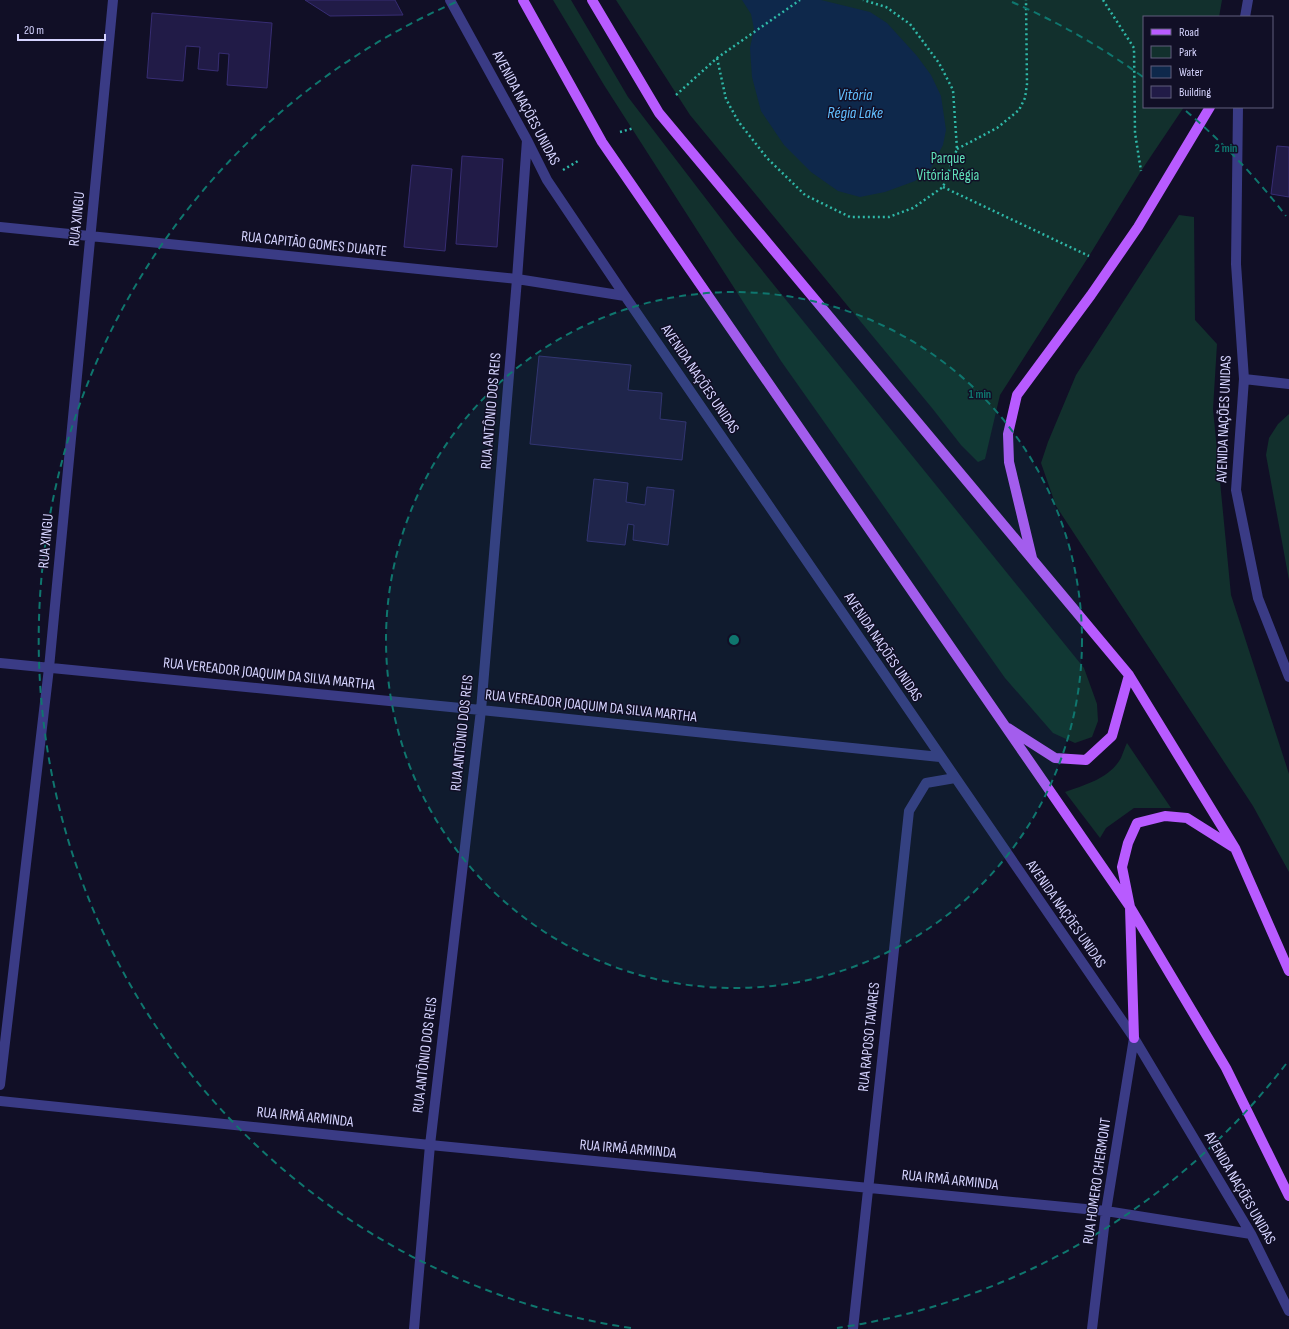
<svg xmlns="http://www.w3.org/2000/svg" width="1289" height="1329" font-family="'Sofia Sans Condensed',sans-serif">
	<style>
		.green { fill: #12302d }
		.water { fill: #0e284b }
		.building { fill: #211b47; stroke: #372d73 }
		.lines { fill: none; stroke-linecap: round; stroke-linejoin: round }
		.path { stroke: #2fb8a8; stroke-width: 2.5; stroke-dasharray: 2 3; stroke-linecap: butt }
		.minor { stroke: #3a3b85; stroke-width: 10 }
		.major { stroke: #b85bff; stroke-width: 10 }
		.ring { fill: none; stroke: #0f766e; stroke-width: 2; stroke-dasharray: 7 5 }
		.labels { text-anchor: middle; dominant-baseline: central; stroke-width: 3; stroke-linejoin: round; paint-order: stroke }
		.street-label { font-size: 15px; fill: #d6d4ff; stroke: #110f26 }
		.park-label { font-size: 15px; fill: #5fe0b8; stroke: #110f26 }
		.water-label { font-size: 16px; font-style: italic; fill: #62bfff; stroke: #110f26 }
		.centre { fill: #0f766e; stroke: #110f26; stroke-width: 2 }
		.ring-label { font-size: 12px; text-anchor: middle; font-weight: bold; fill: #0f766e; stroke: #110f26; stroke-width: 3; stroke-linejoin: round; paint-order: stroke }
	</style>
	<rect width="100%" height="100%" fill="#110f26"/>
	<path class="green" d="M553,0H571L628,97L736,238L1084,668L1097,704L1098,721L1092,737L1075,743L1053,733L1005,678L781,361L604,85Z
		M616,0H1222L1219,17H1144V107H1184L1141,171L1089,256L1000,395L985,459L978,462L961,445L932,408L690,115Z
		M1179,215L1194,217L1195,320L1217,344L1213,409L1231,595L1289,774V872L1253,806L1056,506L1041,463L1048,442L1076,375Z
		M1289,414V580L1266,455L1269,438L1278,424Z
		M1127,743L1171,808H1134L1106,828L1100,838L1065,792C1085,785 1110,778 1121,758C1123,753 1125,747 1127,743Z"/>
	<path class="water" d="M742,0H821L870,12L887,23L917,56L931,75L941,96L946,130L943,145L931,168L915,181L885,192L860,197L838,191L811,172L784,145L761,111L752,77L750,48L754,29L751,14Z"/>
	<path class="building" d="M305,0H395L403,15L330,16Z
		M152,13L272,23L267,88L227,85L229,54L219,53L218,71L198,69L200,47L186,46L183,81L147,78Z
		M1277,146L1289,147V197L1271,194Z
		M462,156L503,159L497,247L456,244Z
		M412,165L452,169L445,251L404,247Z
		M539,356L631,365L628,390L662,393L660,419L686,422L682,460L530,444Z
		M594,479L628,483L626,502L645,505L647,487L674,490L668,545L633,540L634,525L628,524L625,545L587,541Z"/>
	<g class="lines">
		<path class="path" d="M1103,0L1134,48L1135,133L1141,171
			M717,58L726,99L738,121L767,158L805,195L850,217H889L913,208L943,187L957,149L953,90L939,63L910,24L886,7L863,0
			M676,95L717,58L800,0
			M620,132L634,128
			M957,149L997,128L1019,110L1025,98L1027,84L1026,0
			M563,170L578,161
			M943,187L1089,256"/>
		<path class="minor" d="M450,0L527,140L547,180L625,296L1134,1038L1251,1234L1289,1311
			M1245,17L1248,0
			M1238,107L1236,264L1244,379L1236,490L1258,598L1289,677
			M0,227L517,279L625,296
			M1244,379L1289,384
			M0,663L481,710L940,757
			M0,1085L49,668L113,0
			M0,1101L430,1145L1106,1211L1251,1234
			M414,1329L430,1145L481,710L517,279L527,140
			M853,1329L909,811L926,783L955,778
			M1092,1329L1106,1211L1134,1038"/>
		<path class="major" d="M523,0L602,142L1130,907L1226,1068L1289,1196
			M592,0L659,113L1129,675L1235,848L1289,971
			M1032,558L1009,462L1008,434L1017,395L1091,295L1138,227L1210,107
			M1008,728L1055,758L1086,760L1112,736L1129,675
			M1134,1038L1130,907L1122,867L1128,843L1137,823L1165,816L1187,818L1233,847"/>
	</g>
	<circle cx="734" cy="640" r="348" fill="#0f766e" fill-opacity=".12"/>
	<g class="ring">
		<circle cx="734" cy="640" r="348"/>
		<path d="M1286 1064A696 696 0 0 1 837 1328M631 1328A696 696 0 0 1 456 2M1012 2A696 696 0 0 1 1143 77M1186 111A696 696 0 0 1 1286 216"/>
	</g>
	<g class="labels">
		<g class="street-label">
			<text transform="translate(526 108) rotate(62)">AVENIDA NAÇÕES UNIDAS</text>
			<text transform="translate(77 219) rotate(-84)">RUA XINGU</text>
			<text transform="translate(314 244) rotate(6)">RUA CAPITÃO GOMES DUARTE</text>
			<text transform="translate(700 379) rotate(56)">AVENIDA NAÇÕES UNIDAS</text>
			<text transform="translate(491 411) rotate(-85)">RUA ANTÔNIO DOS REIS</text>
			<text transform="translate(1224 419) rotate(-88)">AVENIDA NAÇÕES UNIDAS</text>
			<text transform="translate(46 541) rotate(-85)">RUA XINGU</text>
			<text transform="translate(883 647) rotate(56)">AVENIDA NAÇÕES UNIDAS</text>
			<text transform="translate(269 674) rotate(6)">RUA VEREADOR JOAQUIM DA SILVA MARTHA</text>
			<text transform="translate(591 706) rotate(6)">RUA VEREADOR JOAQUIM DA SILVA MARTHA</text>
			<text transform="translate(462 733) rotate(-84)">RUA ANTÔNIO DOS REIS</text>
			<text transform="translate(1066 914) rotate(55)">AVENIDA NAÇÕES UNIDAS</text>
			<text transform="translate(869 1037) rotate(-84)">RUA RAPOSO TAVARES</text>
			<text transform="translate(425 1055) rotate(-83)">RUA ANTÔNIO DOS REIS</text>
			<text transform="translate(305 1117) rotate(6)">RUA IRMÃ ARMINDA</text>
			<text transform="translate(628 1149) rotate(5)">RUA IRMÃ ARMINDA</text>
			<text transform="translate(950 1180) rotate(6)">RUA IRMÃ ARMINDA</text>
			<text transform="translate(1097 1181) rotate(-82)">RUA HOMERO CHERMONT</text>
			<text transform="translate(1240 1188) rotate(60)">AVENIDA NAÇÕES UNIDAS</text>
		</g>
		<g class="park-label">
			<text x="948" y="158">Parque<tspan x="948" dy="17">Vitória Régia</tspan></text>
		</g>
		<g class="water-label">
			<text x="855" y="95">Vitória<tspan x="855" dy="18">Régia Lake</tspan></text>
		</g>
	</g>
	<circle cx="734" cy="640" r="6" class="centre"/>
	<g class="ring-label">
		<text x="1226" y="152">2 min</text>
		<text x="980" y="398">1 min</text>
	</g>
	<rect x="1143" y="16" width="130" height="92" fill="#110f26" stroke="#605e7d"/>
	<rect x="1151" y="29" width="20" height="6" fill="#b85bff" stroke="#605e7d"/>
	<text x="1179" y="36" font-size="12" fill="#d6d4ff">Road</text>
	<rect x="1151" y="46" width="20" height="12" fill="#12302d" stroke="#605e7d"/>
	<text x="1179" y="56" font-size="12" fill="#d6d4ff">Park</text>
	<rect x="1151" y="66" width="20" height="12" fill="#0e284b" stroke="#605e7d"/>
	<text x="1179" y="76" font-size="12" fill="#d6d4ff">Water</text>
	<rect x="1151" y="86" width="20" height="12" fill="#211b47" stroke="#605e7d"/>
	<text x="1179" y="96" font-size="12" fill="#d6d4ff">Building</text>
	<path d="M18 34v6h87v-6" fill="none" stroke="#d6d4ff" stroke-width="2"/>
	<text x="24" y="34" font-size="12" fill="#d6d4ff" stroke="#110f26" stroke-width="3" paint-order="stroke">20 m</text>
</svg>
